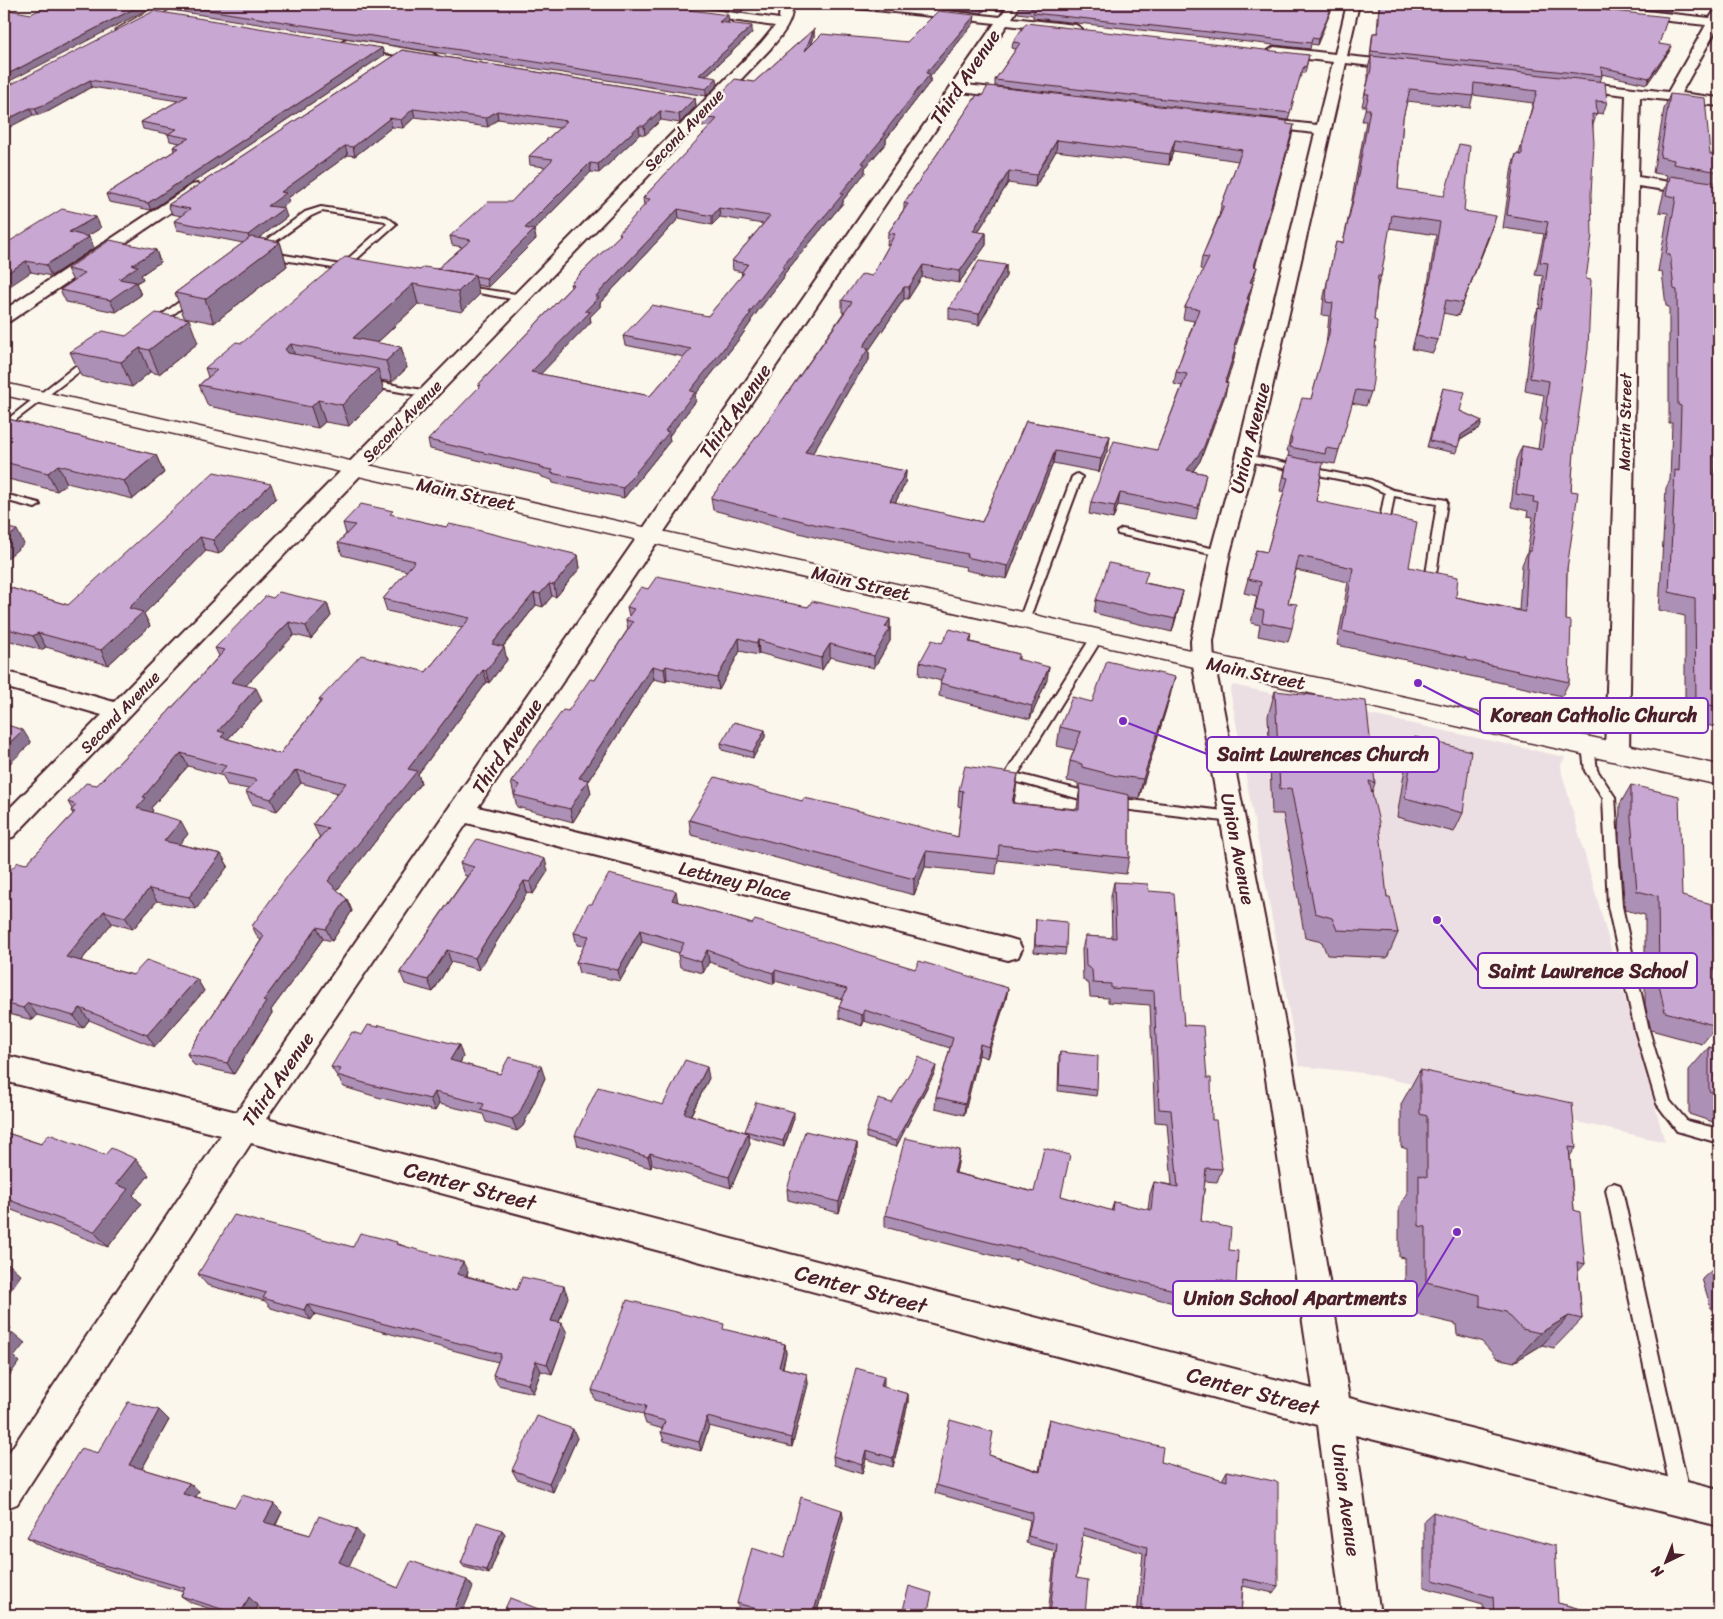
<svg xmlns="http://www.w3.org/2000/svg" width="1723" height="1619" font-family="Sriracha,sans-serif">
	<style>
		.built { fill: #ecdfe4 }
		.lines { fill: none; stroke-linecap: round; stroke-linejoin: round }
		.lane-casing { stroke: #4a1f2b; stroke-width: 4 }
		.street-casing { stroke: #4a1f2b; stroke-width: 4 }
		.secondary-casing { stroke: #4a1f2b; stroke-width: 3 }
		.lane { fill: #fbf7ec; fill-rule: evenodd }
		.street { fill: #fbf7ec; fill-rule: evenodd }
		.secondary { fill: #fbf7ec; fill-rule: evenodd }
		.wall { fill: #ac90b5; stroke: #4a1f2b; fill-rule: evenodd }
		.shaded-wall { fill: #8c7593; stroke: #4a1f2b }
		.building { fill: #c8a7d2; stroke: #4a1f2b; fill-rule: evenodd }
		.labels { text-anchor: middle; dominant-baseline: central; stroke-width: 5; stroke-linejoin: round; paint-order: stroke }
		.far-street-label { font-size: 16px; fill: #4a1f2b; stroke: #fbf7ec }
		.street-label { font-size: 19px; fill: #4a1f2b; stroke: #fbf7ec }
		.near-street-label { font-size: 22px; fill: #4a1f2b; stroke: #fbf7ec }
		.leader { fill: none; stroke: #7b2cbf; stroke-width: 2 }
		.callout-dot { fill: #7b2cbf; stroke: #fbf7ec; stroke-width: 2 }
		.callout { fill: #fbf7ec; stroke: #7b2cbf; stroke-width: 2 }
		.callout-label { font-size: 20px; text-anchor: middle; font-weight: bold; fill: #4a1f2b }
	</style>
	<rect width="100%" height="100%" fill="#fbf7ec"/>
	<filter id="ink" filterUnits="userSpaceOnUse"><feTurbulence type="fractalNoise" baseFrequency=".02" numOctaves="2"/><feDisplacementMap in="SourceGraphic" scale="10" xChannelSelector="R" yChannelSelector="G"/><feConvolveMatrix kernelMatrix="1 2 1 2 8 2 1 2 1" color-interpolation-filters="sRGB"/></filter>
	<g filter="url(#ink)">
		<path class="built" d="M1233,685L1565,757L1561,765L1562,773L1665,1142L1363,1073L1299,1066L1230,690Z"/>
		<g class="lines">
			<defs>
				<path id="lane" d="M321,207L387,217L396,224L349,266L355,269L351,271L265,257L252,251L305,212ZM322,211L385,221L387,224L341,265L262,251L311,216Z
					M459,286L523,295L527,298L523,301L462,290H459Z
					M190,294L197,296L158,326H152V322Z
					M89,359L96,361L84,368L4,429V422L78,364Z
					M366,380L428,391L433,394L428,397L363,385L361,383Z
					M1246,455L1371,480L1393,490L1446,500L1447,502L1436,574L1431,577L1426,574L1437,504L1394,496L1389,525L1384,528L1380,527L1379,525L1385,493L1368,485L1243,460L1241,458Z
					M1077,474L1082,477L1029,620L1024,624L1020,623L1019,620L1072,477Z
					M4,494L39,503L40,505L35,508L4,500Z
					M1122,529L1220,550L1225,553L1220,556L1118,534L1117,532Z
					M1097,633L1103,637L1018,774L1099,795L1101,798L1099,801L1095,803L1006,779L1004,776L1006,773L1093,634Z
					M1588,742L1594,746L1597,770L1615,797L1622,906L1649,1030L1670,1101L1687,1121L1719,1129V1143L1677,1131L1657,1104L1635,1030L1608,906L1603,798L1585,771L1582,746Z
					M1114,798L1232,812L1238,817L1232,822L1114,808L1108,803Z
					M1614,1183L1620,1185L1622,1190L1690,1496L1687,1502L1681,1505L1675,1502L1672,1496L1606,1190L1608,1185Z"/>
				<path id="street" d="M638,4H669L779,19L780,4H792C794,22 781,36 770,49L13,837L4,839V814L102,715L4,687V671L114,702L761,43L775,26L644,8Z
					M851,4H886L1000,17L1009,4H1021L1012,18L1076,25L1082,29L1076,33L1007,25L966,85L1020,91L1027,95L1020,99L961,92L478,807L1008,938L1018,941L1022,949L1018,957L1008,960L467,823L266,1119L1313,1389L1260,1039L1192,661L1191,641L1210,553L1236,458L1315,133L1261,127L1254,123L1261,119L1317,125L1333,62L1274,55L1268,51L1274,47L1335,54L1347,4H1359L1347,56L1404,62L1411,66L1404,70L1346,63L1256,458L1230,553L1213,641L1214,661L1288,1039L1349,1398L1719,1490V1526L1355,1435L1380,1615H1342L1318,1425L251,1143L17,1504L4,1509V1460L221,1135L4,1081V1055L237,1112L995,23L857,8Z
					M1543,4H1580L1710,18L1715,10L1719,9V25L1681,93L1719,98V106L1640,97L1638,177L1719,190V198L1638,186L1629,752L1626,758L1617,761L1608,758L1605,752L1626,95L1573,89L1566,85L1573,81L1668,92L1706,25L1549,8Z
					M348,39L432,53L438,57L432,61L344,46L342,43L344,40Z
					M197,184L204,188L202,191L10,321L4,322V310L192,185Z"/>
				<path id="secondary" d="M161,4H178L127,33H117L115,30Z
					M4,383L1203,653L1719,765V785L1203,669L4,395Z"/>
			</defs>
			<use href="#lane" class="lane-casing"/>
			<use href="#street" class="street-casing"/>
			<use href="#secondary" class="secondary-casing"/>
			<use href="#lane" class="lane"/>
			<use href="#street" class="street"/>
			<use href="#secondary" class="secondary"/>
		</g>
		<path class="wall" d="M168,4L729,22L727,23L752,33L706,76L718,85L706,96L171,10Z
			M681,4H752L741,12Z
			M947,4H1008L1002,11L986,9L982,13L946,9Z
			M1379,4H1550L1659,44L1669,52L1647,84L1601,74L1602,76L1600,82L1607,102L1603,114L1597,113L1593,125L1586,279L1571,491L1567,569L1566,620L1569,682L1562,696L1461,674V672L1337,645L1348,582L1296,570L1288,603L1292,628L1288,642L1258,636L1260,625L1251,623L1257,596L1244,593L1256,550L1267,552L1284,492L1280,491L1287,461L1289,452L1287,451L1290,438L1311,399L1326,346L1329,316L1322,315L1324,296L1336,242L1343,243L1351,205L1366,121H1362L1366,106H1362L1368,80V68L1371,57H1370L1372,38L1373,33H1377ZM1473,95L1533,103L1519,154H1516L1512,166L1503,228L1544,234L1535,275L1543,276L1539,309L1538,308L1533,322L1525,391L1544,395L1540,420L1542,421L1538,449L1522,446L1516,460L1511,507L1528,511L1527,516L1533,517L1527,553L1522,565L1519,610L1456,597L1409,567L1316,501L1323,462L1335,464L1352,403L1366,406L1371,392L1374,320L1377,289L1381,276L1389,228L1436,235L1427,290L1412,349L1433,353L1438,340L1443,313L1458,316L1492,229L1464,211L1398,189L1403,118L1407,101L1470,108Z
			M1595,4H1694L1691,9L1671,8L1670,12Z
			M1018,7L1322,33L1317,45L1311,44L1310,49L1033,18V15L1018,13Z
			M974,23L930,77V82L886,139V143L865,168V173L843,200V203L784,274V277L751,320V322L740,338L695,395L696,401L669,436L670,441L624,498L553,483L552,480L542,477L541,475L430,449L428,440L479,388L478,385L571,287L570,284L620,235L619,233L644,206L643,198L710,127L699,125V117L754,82L814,29V37L811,45L907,42ZM720,217L763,224L732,261L733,270L742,272L741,277L708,316L623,336L625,345L684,357L650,396L540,374L591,322L590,317L600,307V303L679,218L712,225Z
			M1013,42L1309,55L1305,73H1302L1298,83L1288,120L995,86V80L1016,49L1012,48Z
			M382,48L384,55L151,210L109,202L106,194L174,151L173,147L180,143L170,141L168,134L143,129L141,122L178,101L92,87L49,111L38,115H33L4,88Z
			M402,50L695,98L696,106L680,123L661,120L645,135L640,134L599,173L591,172L534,230L536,239L488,287L477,285L479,295L462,312L418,304L377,343L401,347L407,368L392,382L381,380L384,391L349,426L325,422L318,428L208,406L199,385L208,377L205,368L242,343L420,270L437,269L462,247L452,245L450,236L511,202L545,167L530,165L529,156L559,128L498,119L488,127L415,117L403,128L392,127L355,156L348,155L288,198L289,202L281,208L287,217L259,238L280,242L287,266L214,323L184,317L175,293L243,243L177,230L174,221L181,216L172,214L168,205Z
			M1670,94L1710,154L1719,155V248L1713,247L1714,280L1719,281V454L1715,463V507L1719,513V728L1685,720V616L1659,610L1666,488L1670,480L1672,423H1669V307L1666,306L1662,272L1658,271L1668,213L1659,212L1664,192L1668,180H1666L1667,175L1653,173L1664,109Z
			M977,95L1287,124L1292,135L1255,266L1254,278L1252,283L1247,311L1235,346L1234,359L1226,382L1225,395L1200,461L1193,471L1206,474L1196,520L1118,505L1113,519L1089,514L1091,502L1157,450L1182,386L1174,384L1176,372L1194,321L1183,319L1185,307L1204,270L1200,269L1202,257L1219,216L1221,206L1238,161L1173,151L1169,165L1056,151L1035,187L1008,183L978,232L986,233V245L959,283L922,277L908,299H904L869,350V360L851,386L812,454L906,471L905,484L895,503L982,522L1026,421L1110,436L1108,449L1099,472L1053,463L1007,579L965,570L966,567L818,538L713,510L711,498L760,432L844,312H842V300L872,276L889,245H887L888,233L904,209V203Z
			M101,228L87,236L89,237L94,248L51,276L31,272L10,241Z
			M156,250L160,262L141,275L143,279L136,283L141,295L116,312L66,302L60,290L73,281L67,269Z
			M1006,265V276L979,325L949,319V308Z
			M126,336L198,343L159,374L150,372L132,387L81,376L70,352Z
			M1443,388L1460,411L1482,421L1480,428L1459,441L1456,453L1427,447Z
			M4,418L156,455L164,473L133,499L67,483L57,491L4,478Z
			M276,498L219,554L206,551L144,614L150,626L108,665L46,647L41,650L4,639V586L68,605Z
			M395,516L446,527L578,555L580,568L556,597L552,596L543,607L536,605L503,647L507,660L489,683L487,682L418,774L421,783L337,890L347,899L352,911L332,941L323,939L271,1010L272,1013L234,1074L194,1065L187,1054L261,940L258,938L252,926L320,836H319L313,824L338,793L301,783L277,811L252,804L246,792L249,789L227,785L223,776L188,766L151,808L153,810L151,813L188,834L179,844L221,854L228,866L196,909L157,901L133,929L112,923L81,961L133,975L197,979L204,991L155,1047L89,1020L83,1028L37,1015L33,1020L4,1013V877L26,864L73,814L71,811L72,809L68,802L97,785L158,723L219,656L215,648L273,598L327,603L331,616L311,639L294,635L246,685L262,700L228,739L280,754L320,702L319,700L426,672L462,628L387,611L383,599L407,571L342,555L338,543L346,534L343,523Z
			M1146,583L1183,591L1180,604L1172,632L1094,613L1096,600Z
			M648,589L808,607L890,619V641L874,668L830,657L822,670L759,653L758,655L740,651L719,690L667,679L666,682L654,679L588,781L591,793L573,822L517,807L511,782L568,711L595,680L628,629L626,620L629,616L627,607Z
			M972,635L971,642L1019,654V659L1047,680L1030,719L939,696L941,681L919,675L920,662L942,643Z
			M1275,691L1375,783L1372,792L1387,897L1398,933L1387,958L1327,955L1322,942L1305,938L1283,814H1272L1268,716Z
			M1170,696L1139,798L1129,797V858L1126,874L998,860L996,874L925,867L914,895L691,835L689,820L802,801L958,837L961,807L958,806L959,790H1016L1014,803L1077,809L1078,800L1080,787H1078V783L1067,781L1070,761L1074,750L1057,746L1060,727L1092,702Z
			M765,730V737L753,758L722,750L721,743Z
			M1415,737L1463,813L1454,832L1397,817L1407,756Z
			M1631,785L1682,896L1717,1026L1702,1044L1651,1030L1645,1004V915L1625,910L1619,837L1620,804Z
			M460,863L548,871L533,894L527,893L479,970L451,962L433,992L405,984L400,972L467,876L464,875Z
			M1114,882L1149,891L1184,1025L1207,1078L1212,1120L1222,1169L1217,1182L1205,1181L1201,1221L1229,1250L1236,1284L1230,1296L1216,1293V1300L1210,1312L1101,1285L1016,1259V1261L975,1251L885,1227V1215L958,1163L956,1173L1034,1192L1061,1196L1111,1211L1114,1202L1148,1210L1150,1194L1154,1182L1172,1185L1167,1123L1155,1122L1150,1005L1108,1002V998L1090,997L1089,984L1083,980L1082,950L1085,936L1112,938L1111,896Z
			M678,902L752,924L915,969L1008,988L1006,999L987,1058L979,1055L964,1115L935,1108L936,1097L950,1048L864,1021L862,1026L839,1018V1007L842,999L775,981L774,984L709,962L703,973L680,967L678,955L679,953L642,942L620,981L579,973L576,962L584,946L577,945L574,933L592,904Z
			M1036,919L1066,948L1065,955L1034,952Z
			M1709,1047L1719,1050V1124L1689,1114V1070Z
			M1060,1052L1097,1090L1096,1096L1058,1091L1059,1058Z
			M463,1057L460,1063L500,1074L545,1078L523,1126L517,1131L486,1122L483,1114L439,1104L435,1111L377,1097L344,1087L331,1067Z
			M1420,1070L1576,1148L1570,1156L1574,1210L1585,1264L1578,1272L1582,1319L1554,1348L1542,1345L1514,1362L1497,1358L1481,1341L1457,1335L1456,1324L1405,1312V1258L1399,1257V1207L1407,1194V1149L1401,1147V1104Z
			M935,1072L896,1147L866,1138V1132L892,1103Z
			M709,1078L691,1115L745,1132V1131L794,1118L784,1147L749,1137L750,1144L731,1188L652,1164L651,1168L578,1146L575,1135L663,1105Z
			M4,1132L41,1144L149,1175L133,1195L141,1204L108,1247L4,1207Z
			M857,1143V1154L839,1213L788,1200L787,1189Z
			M399,1244L468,1272L467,1276L517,1290L568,1297L559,1322L567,1333L552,1374L541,1371L533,1393L498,1385L493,1375L498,1362L315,1314L311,1320L271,1308L265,1301L207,1285L198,1274L353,1247Z
			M1713,1269H1719V1333L1702,1279Z
			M725,1330L785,1344L786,1354L783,1368L807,1374L808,1384L792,1447L709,1426L701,1451L664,1441L661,1432L663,1429L646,1424L643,1415V1414L595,1400L592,1390Z
			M883,1387L908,1394V1403L893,1467L866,1459L862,1474L834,1465L833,1456Z
			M1049,1419L1161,1462L1222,1480L1227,1471L1278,1586L1273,1593L1243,1586L1241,1615H1137L1143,1553L1083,1535L1076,1578L1085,1615H1048L1055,1551L1026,1543L1030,1520L935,1493L936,1485L989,1455L1039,1471L1047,1427Z
			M169,1420L142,1469L189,1483L199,1491L196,1497L235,1507L274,1504L282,1512L276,1525L310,1535L363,1537L348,1567L398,1588L467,1580L473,1587L258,1606L253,1615H229L192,1603L181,1596L183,1592L115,1572L39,1545L27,1537L98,1453Z
			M577,1438L553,1492L517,1479L512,1470Z
			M842,1510L843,1518L816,1615H754L739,1610L737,1603L784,1558Z
			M1433,1512L1558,1603L1603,1615H1484L1483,1604L1424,1587V1520Z
			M502,1530L505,1534L489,1574L464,1567L461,1563Z
			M903,1610L928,1615H909L903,1613Z"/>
		<path class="shaded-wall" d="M143,4H158L4,84V76Z
			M743,4H752L741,12V5Z
			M985,4L986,9L982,13V7Z
			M1003,4H1008L1002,11V5Z
			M1333,4H1334L1317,45L1318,39Z
			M728,15L729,22L720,28L719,22Z
			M975,15L974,23L930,77V82L886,139V143L865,168V173L843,200V203L784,274V277L751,320V322L740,338L695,395L696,401L669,436L670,441L624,498L623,488L665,431L690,391L782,267L840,194L926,73Z
			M752,26V33L699,82V75Z
			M814,29V37L806,59L805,51Z
			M1672,46L1669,52L1647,84L1649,78Z
			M382,48L384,55L151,210L148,203Z
			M717,78L718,85L706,96V89Z
			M90,80L92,87L49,111L38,115L35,108Z
			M695,98L696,106L680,123L679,114Z
			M30,108L33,115L4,130V121Z
			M413,109L415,117L403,128L401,120Z
			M497,111L498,119L488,127L486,118Z
			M660,111L661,120L645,135L644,126Z
			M390,118L392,127L355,156L353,147Z
			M1294,125L1292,135L1252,278L1254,266Z
			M639,126L640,134L599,173L598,164Z
			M1057,140L1056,151L1035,187L1036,175Z
			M1175,140L1173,151L1169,165L1170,154Z
			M345,146L348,155L288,198L289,202L271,215L268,206L281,192Z
			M590,163L591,172L534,230L536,239L488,287L486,278L525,228Z
			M1009,171L1008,183L972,242L973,231Z
			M284,208L287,217L251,244L248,235Z
			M719,208L720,217L712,225V216Z
			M678,209L679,218L600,303V307L590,317L591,322L533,382L531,372L585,311L595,297Z
			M1496,216L1492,229L1458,316L1463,303Z
			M96,217L101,228L74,244L69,232Z
			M986,233V245L959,283L960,271Z
			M89,237L94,248L51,276L46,265Z
			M280,242L287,266L214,323L205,299Z
			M156,250L160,262L141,275L143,279L136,283L141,295L116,312L110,300L119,279L132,265Z
			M26,261L31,272L4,290V275Z
			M923,265L922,277L908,299L909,287Z
			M1006,265V276L979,325V314Z
			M1257,267L1254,278L1248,294L1250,282Z
			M475,275L479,295L462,312L458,292Z
			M1253,283L1250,295L1245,311L1247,299Z
			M413,284L418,304L362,357L353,338Z
			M904,287V299L869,350V360L851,386L806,465L805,452L863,347Z
			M1249,299L1247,311L1232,358L1234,346Z
			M189,319L198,343L159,374L149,350Z
			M291,344L298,365L292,370L285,349Z
			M401,347L407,368L392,382L386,361Z
			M1236,347L1234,359L1223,394L1225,382Z
			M140,348L150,372L132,387L121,362Z
			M378,369L384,391L349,426L342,405Z
			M1228,383L1225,395L1200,461L1184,483L1187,470Z
			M318,400L325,422L318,428L311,407Z
			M1482,421L1480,428L1458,441L1461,435Z
			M1110,436L1108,449L1099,472L1101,459Z
			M1055,451L1053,463L1007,579L1008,566Z
			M156,455L164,473L133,499L124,481Z
			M58,465L67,483L57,491L48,473Z
			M906,471L905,484L889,514L890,501Z
			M271,484L276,498L219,554L213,540Z
			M1120,493L1118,505L1113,519L1115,506Z
			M17,530L24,544L4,561V541Z
			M200,537L206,551L144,614L150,626L108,665L101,650L129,608Z
			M578,555L580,568L556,597L554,585Z
			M549,584L552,596L543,607L540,594Z
			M1183,591L1180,604L1172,632L1175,619Z
			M534,593L536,605L495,656L492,644Z
			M327,603L331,616L311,639L306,626Z
			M890,619V641L874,668V656L885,627Z
			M289,622L294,635L237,695L231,682Z
			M38,633L46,647L41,650L33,636Z
			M739,638L740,651L719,690L717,678Z
			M758,640L759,653L758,655L757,643Z
			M830,644V657L822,670L821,658Z
			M504,647L507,660L489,683L486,671Z
			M652,666L654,679L588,781L591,793L573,822L570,809L579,778Z
			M666,666L667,679L666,682L664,669Z
			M1049,667L1047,680L1030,719L1032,706Z
			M483,670L487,682L418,774L421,783L334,894L328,881L408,769Z
			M1175,677L1170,696L1139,798L1143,779Z
			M256,688L262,700L228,739L227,749L218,731Z
			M23,730L31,743L4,769V748Z
			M765,730V737L753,758V752Z
			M181,753L188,766L151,808L153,810L144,821L137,808L143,797Z
			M296,770L301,783L277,811L271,799Z
			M1018,774L1016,790L1010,818L1012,803Z
			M181,821L188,834L171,854L164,841Z
			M926,851L925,867L914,895V879Z
			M221,854L228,866L196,909L189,897Z
			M545,859L548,871L533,894L530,882Z
			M524,881L527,893L479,970L475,958Z
			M149,889L157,901L133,929L125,917Z
			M676,891L678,903L672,900Z
			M347,899L352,911L332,941L326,929Z
			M104,911L112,923L74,969L66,957Z
			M317,927L323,939L271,1010L272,1013L234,1074L227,1063L263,1001Z
			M640,930L642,942L620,981L618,970Z
			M447,950L451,962L433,992L428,980Z
			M707,950L709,962L703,973L701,962Z
			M775,970V981L774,984L773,973Z
			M197,979L204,991L155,1047L147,1035Z
			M1008,988L1006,999L987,1058L989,1047Z
			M28,1003L37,1015L33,1020L23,1008Z
			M80,1008L89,1020L83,1028L74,1016Z
			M864,1010V1021L862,1026V1015Z
			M980,1044L979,1055L964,1115L965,1104Z
			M459,1045L463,1057L455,1072L450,1060Z
			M541,1066L545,1078L523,1126L517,1131L512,1119Z
			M936,1066L935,1072L896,1147V1141Z
			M707,1067L709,1078L686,1124L684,1113Z
			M434,1092L439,1104L435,1111L430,1099Z
			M794,1112V1118L784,1147L783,1141Z
			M748,1133L750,1144L731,1188L729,1177Z
			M857,1143V1154L839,1213V1202Z
			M960,1150L958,1163L953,1186L954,1173Z
			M650,1153L652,1164L651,1168L648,1157Z
			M136,1159L149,1175L133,1195L141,1204L108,1247L94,1232L116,1184Z
			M463,1262L468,1272L463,1284L457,1274Z
			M10,1265L21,1275L4,1300V1273Z
			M564,1286L568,1297L556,1331L551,1321Z
			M307,1304L315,1314L311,1320L304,1310Z
			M1569,1316L1542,1345L1514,1362L1540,1333Z
			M4,1322L11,1328L5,1336L4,1335Z
			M562,1323L567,1333L552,1374L547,1364Z
			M13,1333L25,1343L14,1357L19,1362L4,1383V1345Z
			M785,1344L786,1354L780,1377L779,1367Z
			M536,1361L541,1371L533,1393L528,1384Z
			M807,1374L808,1384L792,1447L791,1438Z
			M884,1376V1385L881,1396V1386Z
			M908,1394V1403L893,1467V1458Z
			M159,1410L169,1420L139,1474L129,1465Z
			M707,1417L709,1426L701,1451L699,1442Z
			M573,1429L577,1438L553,1492L549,1483Z
			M866,1450V1459L862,1474V1465Z
			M189,1483L199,1491L193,1502L183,1494Z
			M274,1504L282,1512L273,1529L264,1522Z
			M842,1510L843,1518L816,1615H813Z
			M356,1529L363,1537L347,1570L339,1562Z
			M502,1530L505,1534L489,1574L486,1570Z
			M467,1580L473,1587L461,1615H452Z
			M249,1597L259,1604L253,1615H240Z"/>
		<path class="building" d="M51,4H143L4,76V9L31,14Z
			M170,4H646L728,15L719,22L752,26L699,75L717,78L706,89Z
			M729,4H743L741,5Z
			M951,4H985L982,7Z
			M1020,4H1333L1318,39L1312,38L1311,43L1033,13L1036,9L1018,7Z
			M1380,4H1550L1668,17L1659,44L1672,46L1649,78L1601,67L1602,76L1371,51L1373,33H1378Z
			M1650,4H1673L1672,6Z
			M154,11L382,48L148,203L106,194L179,148L173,147L189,138L168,134L177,129L141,122L187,96L90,80L46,104L35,108H30L4,121V88Z
			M938,11L975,15L926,73L930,74L883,134H886L862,163L865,164L840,194H843L782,267L784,268L749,313H751L739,329L690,391L695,392L665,431L669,432L623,488L551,473L553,470L540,468L541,466L428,440L481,385H478L574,284H570L621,234L619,233L650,199L643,198L717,119L699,117L735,79L754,82L814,29L805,51L822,34L907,42ZM719,208L770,216L732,261L748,264L741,273H744L708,316L652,305L623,336L691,349L650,396L531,372L590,312L585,311L599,297H595L678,209L712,216Z
			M1026,23L1309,55L1306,67L1304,66L1300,77L1290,113L995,80L1020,43L1013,42Z
			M402,50L695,98L679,114L660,111L644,126H639L598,164L590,163L525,228L534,230L486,278L475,276V275L437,269L471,240L450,236L488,202H511L553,159L529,156L567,121L497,111L486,118L413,109L401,120L390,118L353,147L345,146L281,192L286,193L268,206L284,208L248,235L174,221L190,209L168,205Z
			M1371,56L1605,82L1607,102L1596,101L1597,115L1592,114L1594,143L1591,194L1592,235L1586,279L1591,280L1588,349L1575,440L1571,491L1578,492L1567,569L1566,620L1571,621L1569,682L1467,660V658L1342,631L1353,568L1299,556L1288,603L1297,604L1292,628L1262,622L1264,611L1255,609L1261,582L1248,579L1256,550L1267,552L1288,478L1284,477L1288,456L1323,463L1316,501L1417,522L1409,567L1458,577L1456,597L1525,612L1528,551H1531L1539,503L1533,502L1534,497L1516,494L1522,446L1542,450L1548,407L1546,406L1549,381L1530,378L1538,308L1542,309L1548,263L1540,262L1548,222L1507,215L1516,154L1522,155V143L1537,91L1474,83L1473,96L1410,89L1403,118L1398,189L1444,196L1459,144L1470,146L1464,211L1496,216L1463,303L1446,300L1438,340L1416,336L1431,277L1440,222L1392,215L1381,276H1378L1374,320L1377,321L1373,381L1371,392L1356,390L1339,450L1326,448L1325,454L1290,447L1292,438H1290L1302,398L1311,399L1329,334L1333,303L1326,302L1327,283L1336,242L1343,243L1355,192L1370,109H1365L1369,94H1365L1371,69Z
			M988,86L1287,121V124L1294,125L1254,266L1257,267L1250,282L1253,283L1247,299H1249L1234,346L1236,347L1225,382L1228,383L1203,449L1187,470L1206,474L1198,508L1120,493L1115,506L1091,502L1114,441L1157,450L1187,374L1176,372L1199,309L1185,307L1209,258L1202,257L1224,206H1221L1242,150L1175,140L1170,154L1057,140L1036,175L1009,171L973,231L986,233L960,271L923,265L909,287H904L863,347L869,348L851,374L805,452L906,471L890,501L982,522L1026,421L1110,436L1101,459L1055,451L1008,566L966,557L968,554L818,525L711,498L760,432L852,302L842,300L862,274L872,276L895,234L888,233L908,204L904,203L977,95L982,96Z
			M1670,94L1705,98L1710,154L1719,155V172L1673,164L1674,160L1660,157Z
			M1670,176L1719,183V230L1713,229L1714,280L1719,281V444L1714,443L1715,507H1719V707L1696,702L1695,598L1669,592L1675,470L1679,471L1681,406L1678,405L1677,290L1674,289L1670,255L1666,254L1676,197L1666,195Z
			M62,209L96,217L69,232L89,237L46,265L26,261L4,275V240L10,241Z
			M251,237L280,242L205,299L175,293Z
			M110,240L156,250L132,265L138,266L119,279L136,282L110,300L60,290L85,273L67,269Z
			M345,257L420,270L424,267L475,275L458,292L413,284L353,338L401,347L386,361L291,344L285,349L288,353L378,369L342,405L318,400L311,407L199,385L217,370L205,368L236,342L242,343Z
			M979,261L1006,265L979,314L949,308Z
			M156,313L189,319L149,350L140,348L121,362L70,352L103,331L126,336Z
			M1443,388L1465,392L1460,411L1482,421L1461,435L1458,447L1430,441Z
			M4,418L156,455L124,481L58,465L48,473L4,462Z
			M214,472L271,484L213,540L200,537L129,608L143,612L101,650L38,633L33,636L4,628V586L68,605Z
			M361,504L393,511L390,514L446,527L449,524L469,528L578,555L554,585L549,584L540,594L534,593L492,644L504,647L486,671L483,670L408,769L417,771L328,881L347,899L326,929L317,927L263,1001L266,1002L227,1063L187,1054L264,936L252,926L289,874L328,828L313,824L346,783L296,770L271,799L246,792L257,780L221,772L226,766L181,753L143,797L146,798L137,808L181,821L164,841L221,854L189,897L149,889L125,917L104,911L66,957L133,975L147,960L197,979L147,1035L80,1008L74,1016L28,1003L23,1008L4,1003V877L18,862L26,864L75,812L71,811L76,805L68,802L86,783L97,785L158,723L225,650L215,648L266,596L273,598L279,592L327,603L306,626L289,622L231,682L256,688L218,731L225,733L221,737L280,754L322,700H319L361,655L426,672L470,618L383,599L415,561L338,543L355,525L343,523Z
			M4,527L17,530L4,541Z
			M1109,563L1148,571L1144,583L1183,591L1175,619L1096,600Z
			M657,576L808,607L812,601L890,619L885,627L890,628L874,656L830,644L821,658L758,640L757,643L739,638L717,678L666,666L664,669L652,666L579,778L588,780L570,809L514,795L520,785L511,782L563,710L568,711L590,679L595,680L633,622L626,620L634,609L627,607L641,587L648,589Z
			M950,629L972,635L969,642L1019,654L1017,659L1049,667L1032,706L940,683L945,669L920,662L932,640L942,643Z
			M1107,661L1175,677L1143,779L1117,776L1082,767V764L1070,761L1081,732L1060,727L1072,697L1092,702Z
			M1275,691L1366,701L1375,783L1369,781L1379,822L1387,897H1390L1398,933L1337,930L1332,918L1315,913L1291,788L1280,789Z
			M734,722L765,730L753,752L721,743Z
			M4,724L23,730L4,748Z
			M1415,737L1471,751L1463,813L1405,798Z
			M965,766L1018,774L1012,803L1079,810L1080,784L1129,795V858L999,845L998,859L926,851L914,879L689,820L715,777L802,801L804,798L837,805L958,837L963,791L959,790Z
			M1631,785L1679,796L1682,896L1712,904L1717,1026L1665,1012L1659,985L1658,896L1637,891L1631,818Z
			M477,839L545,859L530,882L524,881L475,958L447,950L428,980L400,972L474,867L460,863Z
			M609,874L676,891L672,900L752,924L755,920L915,969L919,961L1008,988L989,1047L980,1044L965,1104L936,1097L953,1038L864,1010L862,1015L839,1007L847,989L775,970L773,973L707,950L701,962L678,955L684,943L640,930L618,970L576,962L589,936L574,933L588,904H592Z
			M1114,882L1148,884L1149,891L1174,893L1184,1025L1203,1026L1207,1078H1211L1212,1120H1216L1222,1169L1206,1168L1201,1221L1231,1228L1229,1250L1238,1251L1236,1284L1217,1280L1216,1300L1104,1273L1018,1247V1249L977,1239L885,1215L905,1138L960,1150L954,1173L1034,1192L1044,1148L1070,1155L1061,1196L1113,1211L1114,1202L1151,1210L1154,1182L1178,1187L1171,1110L1159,1109L1154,991L1111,988V984L1093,983L1092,970L1086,966L1085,936L1116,938Z
			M1036,919L1067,922L1066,948L1035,945Z
			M368,1025L378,1027L379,1025L459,1045L450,1060L500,1074L509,1057L541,1066L519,1114L512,1119L481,1110L484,1104L434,1092L430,1099L371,1085L337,1075L341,1069L331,1067L352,1032L362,1035Z
			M1709,1047L1719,1050V1094L1709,1091Z
			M1060,1052L1098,1056L1097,1090L1059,1085Z
			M919,1057L936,1066L896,1141L866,1132L878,1099L892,1103Z
			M685,1060L707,1067L684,1113L748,1133L729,1177L650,1153L648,1157L575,1135L598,1087L663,1105Z
			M1420,1070L1572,1103L1576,1148L1569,1147L1574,1210L1580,1212L1585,1264L1577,1262L1582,1319L1569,1316L1540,1333L1522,1329L1506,1312L1480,1306V1295L1426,1282V1227L1419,1226V1175L1427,1177V1116L1420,1114Z
			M756,1102L794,1112L783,1141L745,1131Z
			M805,1131L857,1143L839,1202L787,1189Z
			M4,1132L41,1144L49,1134L105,1155L111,1148L136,1159L116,1184L128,1189L94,1232L4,1198Z
			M234,1215L353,1247L360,1233L397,1242L396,1244L463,1262L457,1274L517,1290L522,1277L564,1286L551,1321L562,1323L547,1364L536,1361L528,1384L493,1375L501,1354L307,1304L304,1310L263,1298L266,1293L198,1274Z
			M4,1263L10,1265L4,1273Z
			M1713,1269H1719V1287Z
			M627,1300L724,1324L723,1329L785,1344L779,1367L807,1374L791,1438L707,1417L699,1442L661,1432L665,1421L643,1415L646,1406L592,1390Z
			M4,1330L13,1333L4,1345Z
			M4,1350L7,1352L4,1357Z
			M856,1368L884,1376L881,1386L908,1394L893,1458L866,1450L862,1465L833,1456Z
			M128,1402L159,1410L129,1465L189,1483L183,1494L235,1507L242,1495L274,1504L264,1522L310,1535L319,1516L356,1529L339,1562L398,1588L411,1561L467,1580L452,1615H267L249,1597L240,1615L181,1596L185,1588L104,1565L27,1537L81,1448L98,1453Z
			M537,1416L573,1429L549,1483L512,1470Z
			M1049,1419L1163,1447L1161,1462L1227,1481V1471L1278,1482V1586L1243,1579L1241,1615H1141L1147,1547L1084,1528L1076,1578L1088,1580L1085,1615H1050L1057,1544L1028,1536L1033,1513L936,1485L950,1420L993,1432L989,1455L1040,1472Z
			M801,1497L842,1510L813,1615H776L737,1603L752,1548L784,1558Z
			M1433,1512L1555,1546L1558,1603L1603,1615H1494L1493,1597L1433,1580Z
			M477,1522L502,1530L486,1570L461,1563Z
			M909,1586L932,1593L927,1615H921L903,1610Z
			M510,1598L554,1615H502Z"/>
	</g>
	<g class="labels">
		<g class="far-street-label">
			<text transform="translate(684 130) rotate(-46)">Second Avenue</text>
			<text transform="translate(402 421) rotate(-46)">Second Avenue</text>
			<text transform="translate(1625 422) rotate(-89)">Martin Street</text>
			<text transform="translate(120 712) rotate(-46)">Second Avenue</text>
		</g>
		<g class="street-label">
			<text transform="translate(965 77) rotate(-56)">Third Avenue</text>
			<text transform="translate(735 411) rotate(-55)">Third Avenue</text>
			<text transform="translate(1250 438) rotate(-76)">Union Avenue</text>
			<text transform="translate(466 494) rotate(12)">Main Street</text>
			<text transform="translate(861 583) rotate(13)">Main Street</text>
			<text transform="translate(1256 673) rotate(12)">Main Street</text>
			<text transform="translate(507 746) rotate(-56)">Third Avenue</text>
			<text transform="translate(1238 849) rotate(79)">Union Avenue</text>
			<text transform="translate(735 881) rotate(14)">Lettney Place</text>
			<text transform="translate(278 1079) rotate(-55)">Third Avenue</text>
			<text transform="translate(1346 1500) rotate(82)">Union Avenue</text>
		</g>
		<g class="near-street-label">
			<text transform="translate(470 1186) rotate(15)">Center Street</text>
			<text transform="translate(861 1289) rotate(15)">Center Street</text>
			<text transform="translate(1253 1391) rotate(15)">Center Street</text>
		</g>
	</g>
	<path class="leader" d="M1418 683L1480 715M1123 721L1207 754M1437 920L1478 971M1457 1232L1417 1298"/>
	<g class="callout-dot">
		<circle cx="1418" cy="683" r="5"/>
		<circle cx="1123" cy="721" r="5"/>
		<circle cx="1437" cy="920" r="5"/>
		<circle cx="1457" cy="1232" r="5"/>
	</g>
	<g class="callout">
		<rect x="1480" y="698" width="228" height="35" rx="5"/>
		<rect x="1207" y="737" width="232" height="35" rx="5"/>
		<rect x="1478" y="953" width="219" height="35" rx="5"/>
		<rect x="1173" y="1281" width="244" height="35" rx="5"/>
	</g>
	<g class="callout-label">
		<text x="1594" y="722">Korean Catholic Church</text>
		<text x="1323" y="761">Saint Lawrences Church</text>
		<text x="1588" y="978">Saint Lawrence School</text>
		<text x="1295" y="1305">Union School Apartments</text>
	</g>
	<rect width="1723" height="1619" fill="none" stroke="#fbf7ec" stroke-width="20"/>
	<rect x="10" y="10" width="1703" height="1599" fill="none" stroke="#4a1f2b" stroke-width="2" filter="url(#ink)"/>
	<g transform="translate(1666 1562) rotate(223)" stroke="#fbf7ec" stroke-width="4" paint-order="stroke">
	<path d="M0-4L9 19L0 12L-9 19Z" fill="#4a1f2b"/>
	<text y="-8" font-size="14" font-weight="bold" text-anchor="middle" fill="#4a1f2b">N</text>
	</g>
</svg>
